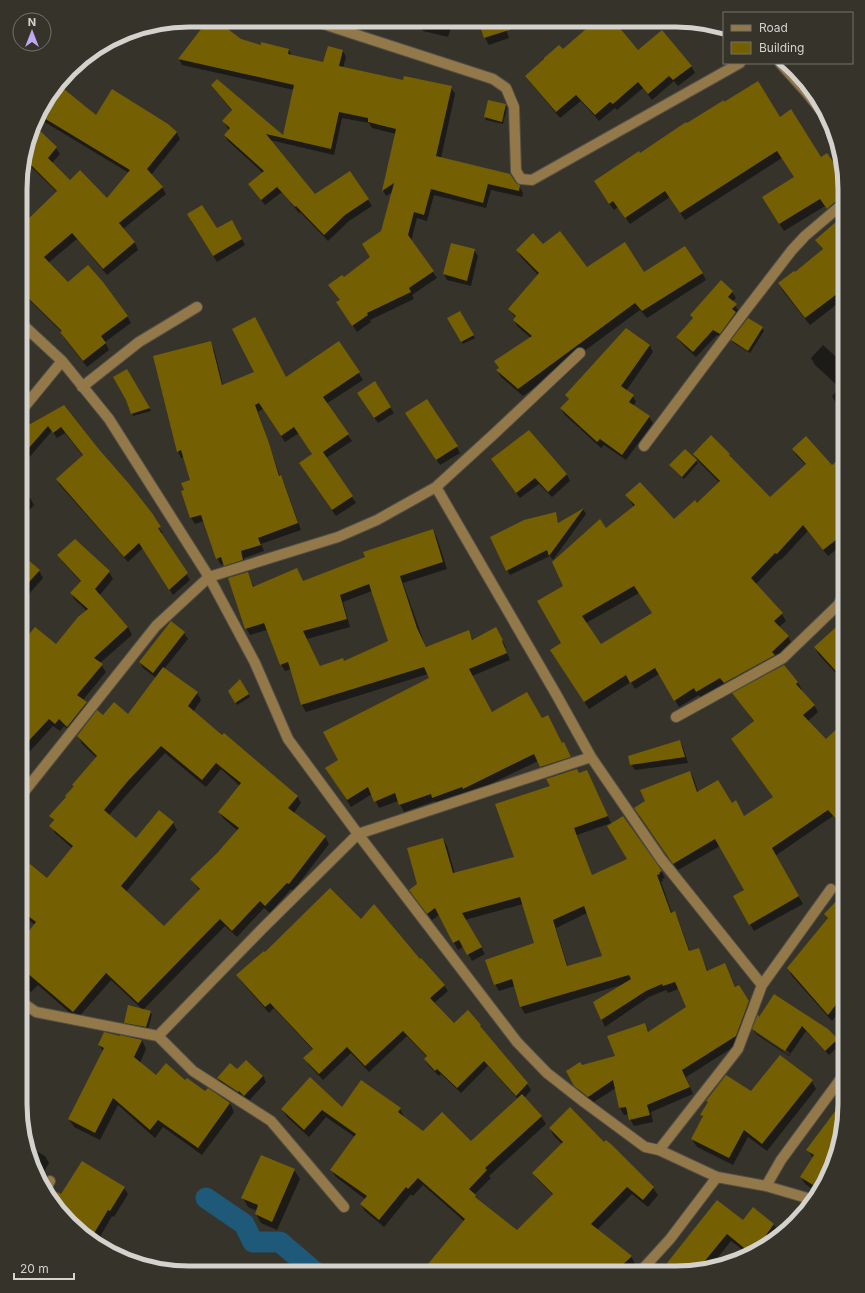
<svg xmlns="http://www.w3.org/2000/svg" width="865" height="1293" font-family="Inter,sans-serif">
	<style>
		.shadow { fill: #0007; fill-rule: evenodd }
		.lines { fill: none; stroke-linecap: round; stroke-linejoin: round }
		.canal { stroke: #1e597a; stroke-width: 21 }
		.building { fill: #755f03; fill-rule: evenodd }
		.minor-casing { stroke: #525048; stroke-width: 12 }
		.minor { stroke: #937849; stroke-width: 10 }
		.rim { fill: none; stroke: #d3d2cc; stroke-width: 5 }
	</style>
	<rect width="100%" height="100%" fill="#36332b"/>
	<path class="shadow" d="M390,21H453L448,37L423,31L422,29Z
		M479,21H503L509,38L489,45L485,38Z
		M579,21H612L638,51L691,66L695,73L678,86L674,81L652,100L643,88L617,110L615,108L599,121L581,101L560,118L530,82L526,76L562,51L586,31Z
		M240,40L261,46L289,50L292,56L324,63L343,51L346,57L343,68L404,81L451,87L455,94L441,158L515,183L519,186L523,193L522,197L491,190L486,208L434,195L427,221L417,218L411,241L437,278L412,295L414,299L370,320L371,322L357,332L341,308L340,300L330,286L344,279L371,257L382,232L393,192L386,196L383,190L396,134L372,128L369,123L342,118L334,155L270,140L315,195L350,172L372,206L349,221L328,241L300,212L299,213L282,192L265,205L249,184L263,173L228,141L225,135L229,130L223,121L232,111L216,91L212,85L283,137L294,90L182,65L179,59Z
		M58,85L96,116L176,132L180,139L151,175L162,187L166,194L123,229L135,243L138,250L107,275L77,239L48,263L68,283L127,316L131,323L105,342L109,350L87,367L65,339L62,332L21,292V286L57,192L24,160L35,127L56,148L60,154L52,163L70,181L108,199L129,173L38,118L43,105Z
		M505,105L507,108L503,124L486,120L485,117Z
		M779,118L821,159L835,167L839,174L837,175L844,186L845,189V204L832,215L825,206L784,231L767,204L795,177L782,158L685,220L670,197L630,224L618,207L614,210L599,189L640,154Z
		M845,212V298L810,325L783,291L779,284L795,273L823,250L816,240L838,221Z
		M191,221L217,229L232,221L245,245L217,262Z
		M451,245L474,250L478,256L471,286L447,280L444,274Z
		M543,245L587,268L643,274L702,273L706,280L647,318L640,310L523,396L501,377L497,370L531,338L518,327L514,320L516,318L509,309L538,275L521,257L517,250Z
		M732,292L736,298L732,302L739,311L737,314L739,318L724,339L717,335L696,357L681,343L677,337L693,319L691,315Z
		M460,312L475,338L463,344L448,318Z
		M762,328L764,331L750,353L734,343L732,341Z
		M627,329L650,346L653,352L626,391L633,396L636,402L633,406L649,417L653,423L626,460L604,445L601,448L565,415L561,409L569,400L566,395Z
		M210,342L214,349L223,385L286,378L339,342L363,380L326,404L352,441L326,458L356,503L336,516L304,470L313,455L299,433L285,442L263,409L258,412L280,476L284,483L301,530L261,544L264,551L244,558L246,566L228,572L224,564L221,565L217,558L204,521L195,524L191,518L185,491L191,480L184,457L181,458L178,451Z
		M823,345L843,363L845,361V413L836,403L832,396L840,388L815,365L811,358Z
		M127,370L151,411L133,416L132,413Z
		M362,399L390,407L394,413L378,423Z
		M63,406L163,533H161L190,580L173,595L143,548L128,562L60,485L57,479L83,456L65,433L57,438L52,431L21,467V433Z
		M410,419L457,447L460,453L440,465Z
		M529,431L567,475L570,481L552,497L539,484L520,498L496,465Z
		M793,449L832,467L845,456V543L828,556L808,531L781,560L780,559L756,584L782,614L786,621L779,627L788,636L792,644L776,659L701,698L699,695L679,707L659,674L635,689L631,682L589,709L556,657L562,643L564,587L605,530L634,507L627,496L674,520L697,504L720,483L698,461L694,454H729L733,461L770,498L806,465L797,456ZM639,593L653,614L601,645L586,623Z
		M685,450L698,463L684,479L671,466Z
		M21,490L30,498L34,505L21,519Z
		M583,509L586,514L553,560L550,556L510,575L507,570L555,513L559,524Z
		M433,530L437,538L447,569L403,583L426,648L468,632L473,640L500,635L506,648H505L510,660L472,676L492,713L542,719L568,751L574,764L545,774L538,761L468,795L437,805L435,801L404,812L398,801L379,808L372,794L351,807L331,775L339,760L430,679L428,674L306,712L302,705L291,669L285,671L281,664L267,630L250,635L246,628L247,573L254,587L303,582ZM372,591L389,642L344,662L320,667L307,639L350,627L343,602Z
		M21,555L39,571L43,578L21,603Z
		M58,555L109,572L113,579L99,596L128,627L132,635L100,663L106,672L83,700L86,703L91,710L72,734L64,726L60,731L53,726L21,761V634L27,639L56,645L87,611L75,600L71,593L81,582L63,562Z
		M845,627V683L819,655L815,648Z
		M184,633L188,639L164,669L197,693L201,700L193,712L297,796L301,803L294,813L325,837L329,844L293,891L291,889L270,913L264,908L237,937L225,926L143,1010L111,980L77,1019L38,985L31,992L20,982V943L35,925L20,913V877L47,879L72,848L55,833L51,826L54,822L50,816L67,798L97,758L82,744L78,736L103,716L129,715L156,678L143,668L140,662ZM165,753L206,787L221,769L240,786L219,812L224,819L238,831L191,879L200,891L164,928L126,892L177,830L173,823L136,839L109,815L131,790Z
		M783,666L798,683L802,690H801L814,705L818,712L808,721L826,740L845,722V830L833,816L775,856L803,904L754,931L735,897L746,890L720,846L678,870L639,816L690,772L694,779L698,792L732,804L744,817L774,798L732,740L754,722L734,694Z
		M240,681L250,697L237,705L229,691Z
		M680,741L683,747L688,763L635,770L631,764Z
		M587,771L611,823L577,835L592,876H655L662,872L665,878L662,879L663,881L661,882L672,913H675L678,919L690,952L698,949L708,971H728L736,988L748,1001L753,1008L740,1043L686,1077L693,1094L651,1112L653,1122L634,1126L630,1119L629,1114L624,1115L620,1108L616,1088L592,1103L580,1093L567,1072L581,1066L617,1056L645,1025L649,1032L687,1008L678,989L668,993L666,990L649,997L605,1027L594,1002L621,985L525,1014L521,1007L515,986L499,991L495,984L535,944L523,904L465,920L485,954L472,961L464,946L458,950L439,915L432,920L410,890L418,885L443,839L447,846L455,874L516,857L551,786ZM587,913L603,957L568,967L556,928Z
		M845,893V1005L832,1021L792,976L788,968L828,919L825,914Z
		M361,920L419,960L444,985L448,991L434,1003L453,1024L468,1012L480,1026L484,1033L527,1084L531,1090L524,1098L541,1116L546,1124L489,1176L491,1178L474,1195L477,1200L517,1232L553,1195L538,1180L533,1173L562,1144L554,1136L550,1129L604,1143L653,1188L658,1195L648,1207L632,1194L597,1230L631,1256L635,1264L626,1273L435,1272L430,1264L464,1221L423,1185L413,1196L411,1194L384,1227L365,1211L361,1204L365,1199L336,1177L331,1170L355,1137L326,1117L309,1137L287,1117L282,1109H400L404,1117L423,1132L471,1143L518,1099L488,1066L461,1093L441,1074L439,1076L429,1066L425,1060L427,1057L407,1036L369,1072L351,1053L323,1080L308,1064L305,1058L313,1050L274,1008L269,1013L241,981L237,975L265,954Z
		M150,1012L152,1015L148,1029L126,1025L125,1022Z
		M759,1018L828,1030L837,1040L840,1045L829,1055L806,1031L789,1056L757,1035L753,1029ZM756,1030L790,1053L789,1055L756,1033Z
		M142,1040L146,1049L140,1063L156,1077L186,1081L205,1092L230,1103L234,1112L202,1155L163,1127L155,1138L118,1105L100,1140L74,1127L69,1119L103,1051L99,1045Z
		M237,1071L263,1076L266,1082L248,1102L242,1096V1098L221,1084L218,1078Z
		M812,1081L816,1089L767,1151L748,1137L733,1165L697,1147L692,1139L703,1118L701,1115L708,1103L707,1101Z
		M845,1115L836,1158L817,1192L805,1184L801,1177L813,1158L808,1150Z
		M29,1147L45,1156L49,1163L39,1180L33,1169Z
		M294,1170L300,1179L277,1230L261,1223L256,1214L257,1211L248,1207L243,1198Z
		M124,1188L128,1194L114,1217L112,1216L96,1244L86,1238L55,1207L61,1196Z
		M754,1209L774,1225L778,1232L771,1241L772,1242L749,1255L731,1241L711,1266L676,1273H667L670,1267L668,1263L743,1222Z
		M147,1257L172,1272H167L143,1265Z
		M175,1267L182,1272H172Z"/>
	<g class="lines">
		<path class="canal" d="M206,1198L244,1224L253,1242H280L315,1272"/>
	</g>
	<path class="building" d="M208,20H216L241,39L261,45V42L289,49L288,54L323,62L328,46L343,50L339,66L403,80L404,76L452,86L436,156L510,174L516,183L520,185L519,191L488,184L483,203L431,189L424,215L414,212L408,235L434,271L409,288L411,292L367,313L368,315L352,326L336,302L340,300L328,285L342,275L344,277L370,257L362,244L381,231L394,183L382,191L396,129L368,122V118L339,112L331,149L266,134L315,194L350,171L369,199L345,215L324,235L296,206L295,207L277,187L261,200L248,184L264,171L224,135L230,128L222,121L232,110L211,85L217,79L283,135L294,85L178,59Z
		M478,21H527L528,24L484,38Z
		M595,21H614L638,50L662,30L692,66L673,80L669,76L648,94L638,82L613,104L610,102L595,115L576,95L556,112L525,76L544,59V58L559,45L563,49Z
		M758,81L780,117L791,109L821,157L827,153L836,166L834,168L844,183L845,196L841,197L827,209L820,199L779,224L762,197L794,177L777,151L680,213L665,191L625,218L613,201L609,204L594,181L639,151L640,153L686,122L687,123L724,100V102Z
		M59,85L96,115L112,89L168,124L177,132L147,169L163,187L119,223L135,242L103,269L72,233L44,257L68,282L88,265L103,282L128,316L101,336L106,343L83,361L60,332L62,331L21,291V226L57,191L24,158L35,126L57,147L48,158L70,180L80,170L107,198L130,170L39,115L43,105Z
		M488,100L506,104L502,122L484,117Z
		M202,205L217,228L232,220L242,239L213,256L187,214Z
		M845,211V288L805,318L778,283L794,271L795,272L823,249L815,240L837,221L835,219Z
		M560,231L587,267L625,242L644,272L685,246L703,273L642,311L635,303L518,389L496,370L499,368L494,361L532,336L513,320L516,316L508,309L539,273L516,250L533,233L543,244Z
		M451,243L475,249L467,281L443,274Z
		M721,280L733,291L728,297L737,304L732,309L736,312L720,334L713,330L693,352L676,337L693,318L690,315Z
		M460,311L474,335L461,342L447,318Z
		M255,317L286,377L339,341L360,372L323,397L349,434L323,452L353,496L332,510L299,463L312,454L294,427L281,436L259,403L255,405L269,443L279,476L281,475L298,523L258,538L261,545L241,551L243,560L224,566L221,557L216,559L201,515L190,518L181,491L184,490L181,483L190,480L181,450L177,452L153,356L211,341L222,385L254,372L232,329Z
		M748,318L763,327L748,351L731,340Z
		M626,328L650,345L621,386L634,395L629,402L650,416L622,455L600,439L597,442L560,408L569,399L565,395Z
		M127,369L150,408L131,414L126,400L113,377Z
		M375,381L391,407L374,418L357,393Z
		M427,399L458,446L436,460L405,413Z
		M64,405L97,447L130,485L152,513L161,527L158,528L188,573L169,590L139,543L124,557L56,479L83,455L61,427L53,433L48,426L21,457V432L25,427Z
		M529,430L567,474L548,492L535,478L516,493L491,459Z
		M711,435L730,454L729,455L770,497L806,464L792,449L806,436L832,465L845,455V533L823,550L803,525L777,554L775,553L751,578L783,613L774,621L789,636L772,652L775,655L724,683L720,678L696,692L694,688L674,701L655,668L630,683L626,675L584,702L550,650L561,643L537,601L563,586L552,562L600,519L606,528L635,505L625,495L640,482L674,519L695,500L697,503L720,481L693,454ZM634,586L652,613L601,644L582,616Z
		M685,449L697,460L682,477L669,465Z
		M584,508L549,556L547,550L506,571L490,537L524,520L556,512L558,523Z
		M433,529L443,562L400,576L417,628L426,647L469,630L472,640L496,627L503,640L502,641L507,653L469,669L492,712L527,692L542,718L548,715L562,743L564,742L571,757L540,767L534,754L463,789L462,787L432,798L431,794L399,805L395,793L374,802L368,787L347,800L325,768L338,760L323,732L429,678L424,667L301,705L288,662L280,665L264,623L245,629L228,578L248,572L253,587L297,568L303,581L365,557L363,552ZM369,584L388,641L344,661L343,658L320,666L303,631L347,619L340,595Z
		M75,539L110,571L95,589L128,627L94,658L103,664L77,695L87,702L67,727L59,719L55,724L49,719L21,749V644L35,627L56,644L78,617L88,609L70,593L81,581L57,555Z
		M21,554L40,570L21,591Z
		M845,619V681L814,647Z
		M171,621L185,632L153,673L139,662Z
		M784,665L798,682L796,684L815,705L803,715L826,739L845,721V829L828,810L772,848L799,896L749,925L733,896L744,890L715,839L673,864L634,808L645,801L640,790L690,771L697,792L718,780L732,803L736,800L744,816L773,797L731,739L754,721L732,693Z
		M163,667L198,692L188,706L222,735L224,733L298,796L288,808L326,836L289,884L287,883L265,906L260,901L232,931L220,919L138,1003L106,973L73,1012L26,972L28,969L20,963V942L36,922L20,910V875L30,864L47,878L73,846L49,826L54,820L49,816L66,797L65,796L74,786L72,785L97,756L77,736L97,710L103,715L114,702L128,714ZM161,746L202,780L216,763L241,783L218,812L239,828L217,853L190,879L200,889L164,926L121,886L174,822L159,810L136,838L104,810L127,782Z
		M240,679L249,694L235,703L228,691Z
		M680,740L685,757L630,765L628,756Z
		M577,769L579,773L587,770L608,816L574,828L592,875L627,859L607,826L623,816L662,871L659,872L660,874L657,875L671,913L675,911L689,951L699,948L707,971L725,963L735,987L739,985L749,1001L736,1036L682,1070L690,1087L647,1105L650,1115L629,1120L626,1107L619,1108L613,1080L588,1097L574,1086L566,1071L580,1062L582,1065L615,1056L607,1036L645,1023L648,1032L686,1007L675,982L663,986L662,984L646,991L601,1020L593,1002L631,979L629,975L520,1007L512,979L494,985L485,960L534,943L520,897L462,913L482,947L467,955L459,940L453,943L435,908L427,914L409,890L417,884L407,848L443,838L453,873L514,857L495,804L550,786L546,779ZM584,906L602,956L567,966L553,920Z
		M330,888L361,919L374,904L420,959L421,958L445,985L430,998L454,1023L468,1010L481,1025L480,1026L528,1083L516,1096L484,1061L457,1088L437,1069L435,1071L424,1059L427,1056L403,1031L365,1066L347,1047L319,1074L303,1058L313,1049L270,1003L265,1007L236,975L264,951L265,952Z
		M845,892V993L828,1015L787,968L828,918L824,914Z
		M774,994L828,1029L838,1039L825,1051L802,1026L785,1051L752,1029L758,1014L759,1017Z
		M128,1005L151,1011L146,1027L124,1023Z
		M104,1032L120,1036V1035L142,1040L134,1057L156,1075L166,1063L185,1080L187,1078L205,1091L208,1088L230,1103L198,1148L158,1120L150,1130L113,1098L95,1133L68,1119L104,1048L98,1045Z
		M780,1055L813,1080L762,1144L744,1130L729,1158L691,1139L703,1116L700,1115L708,1102L706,1101L726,1075L751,1091Z
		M246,1060L263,1076L244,1096L239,1091L238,1092L217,1078L230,1063L237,1069Z
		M310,1077L342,1107L361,1080L401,1108L398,1112L423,1131L442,1112L471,1141L522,1094L542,1116L485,1168L487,1170L469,1189L476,1195L475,1197L517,1230L553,1194L532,1173L563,1142L549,1128L570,1107L604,1142L606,1140L612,1145L654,1187L643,1200L627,1187L591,1224L632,1256L614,1273L439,1272L428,1264L465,1219L418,1178L408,1189L406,1187L379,1220L360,1204L367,1196L330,1170L356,1134L322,1110L304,1130L281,1109Z
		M845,1098V1115L837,1154L828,1166L827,1164L813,1185L800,1177L814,1155L806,1150Z
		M261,1155L295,1169L272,1222L255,1214L258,1205L241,1198Z
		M82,1161L125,1187L110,1211L108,1210L90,1240L86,1238L74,1226L76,1223L64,1216L55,1207L48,1195L53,1190L61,1194Z
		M717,1200L743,1220L753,1207L774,1224L766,1235L773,1241L754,1252H749L727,1234L699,1268L679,1272L667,1263Z"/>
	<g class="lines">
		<defs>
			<path id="minor" d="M311,20L493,79L506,88L514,107L516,171L521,179L532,180L740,63
				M780,63L807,93L832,124
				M21,323L62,361L109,419L209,577L255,663L288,739L358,834L517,1042L547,1073L584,1102L645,1147L659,1150L717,1177L766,1186L814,1200
				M82,387L139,342L197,307
				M21,411L62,361
				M644,446L745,311L792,250L805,236L845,202
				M436,487L556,694L591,757L661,859L762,985
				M676,717L783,658L838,605L845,592
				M20,797L156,626L209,577L338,537L377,520L436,487L494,434L580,353
				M20,1001L36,1012L158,1036L193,1071L271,1121L344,1207
				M158,1036L262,929L358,834L591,757
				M659,1150L738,1049L762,985L831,889
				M766,1186L781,1160L845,1073
				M45,1190L50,1181
				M639,1273L670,1239L717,1177"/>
		</defs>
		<use href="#minor" class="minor-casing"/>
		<use href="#minor" class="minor"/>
	</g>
	<path d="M0 0H865V1293H0ZM189 27H676A162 162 0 0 1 838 189V1104A162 162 0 0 1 676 1266H189A162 162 0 0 1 27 1104V189A162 162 0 0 1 189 27Z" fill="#36332b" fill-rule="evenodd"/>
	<path class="rim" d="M189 27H676A162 162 0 0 1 838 189V1104A162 162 0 0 1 676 1266H189A162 162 0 0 1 27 1104V189A162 162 0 0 1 189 27Z"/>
	<rect x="723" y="12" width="130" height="52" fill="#36332b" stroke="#75736b"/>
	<rect x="731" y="25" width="20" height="6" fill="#937849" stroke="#75736b"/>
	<text x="759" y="32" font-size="12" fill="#d3d2cc">Road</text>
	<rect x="731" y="42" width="20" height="12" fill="#755f03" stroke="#75736b"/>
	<text x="759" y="52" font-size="12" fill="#d3d2cc">Building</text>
	<g transform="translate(32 32)"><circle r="19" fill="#36332b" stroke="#75736b"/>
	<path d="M0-3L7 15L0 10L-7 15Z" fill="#bea9f4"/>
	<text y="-6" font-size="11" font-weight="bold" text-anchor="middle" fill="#d3d2cc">N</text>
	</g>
	<path d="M14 1273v6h60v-6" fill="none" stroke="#d3d2cc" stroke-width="2"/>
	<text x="20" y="1273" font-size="12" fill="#d3d2cc" stroke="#36332b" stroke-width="3" paint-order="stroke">20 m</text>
</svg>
